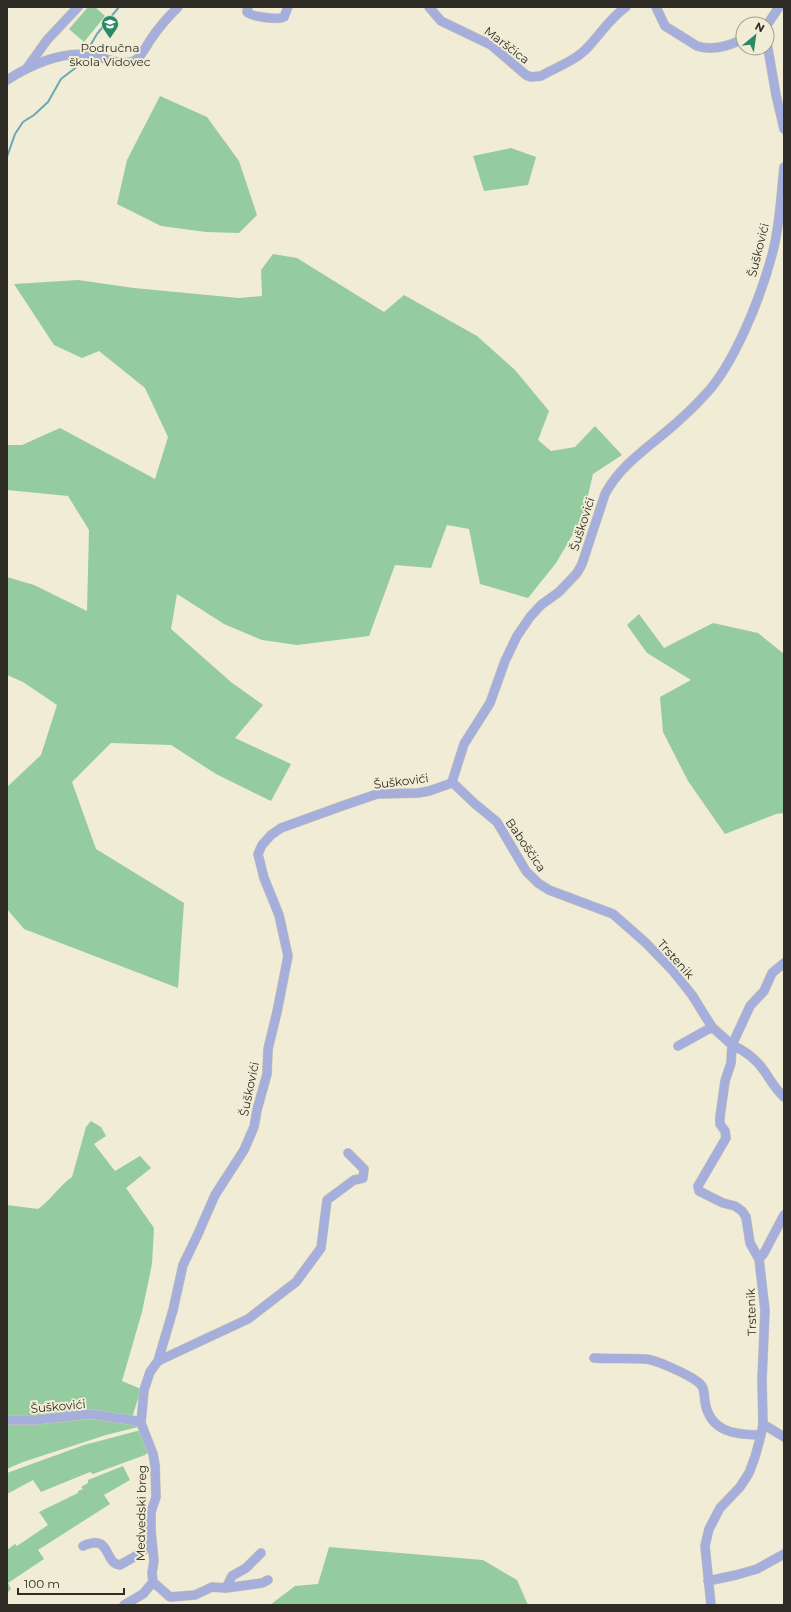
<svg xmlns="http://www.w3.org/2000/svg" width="791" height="1612" font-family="Montserrat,sans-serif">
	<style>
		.green { fill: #94cc9f }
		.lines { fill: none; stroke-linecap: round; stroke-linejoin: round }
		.stream { stroke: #6ca7b6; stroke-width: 2 }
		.minor-casing { stroke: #cec9b5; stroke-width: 10 }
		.minor { stroke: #a6aedc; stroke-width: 9 }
		.labels { text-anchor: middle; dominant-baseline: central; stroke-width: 4; stroke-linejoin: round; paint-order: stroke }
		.street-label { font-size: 12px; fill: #2e2c24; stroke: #f1ecd5 }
		.poi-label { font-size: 12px; fill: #2e2c24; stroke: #f1ecd5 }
	</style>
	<rect width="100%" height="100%" fill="#f1ecd5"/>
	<path class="green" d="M88,7H95L105,16L84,42L69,29Z
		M160,96L207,117L239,161L257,215L239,233L206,232L161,226L117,204L127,160Z
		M511,148L536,157L528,185L484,191L473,156Z
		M273,254L297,258L384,312L404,295L477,336L515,370L549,411L538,440L551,451L575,447L595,426L622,455L593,474L583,517L556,563L528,598L480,584L469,529L447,525L431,568L395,565L369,636L297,645L262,640L224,624L177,594L171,629L231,682L263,705L235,738L291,764L271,801L216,774L171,745L111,743L72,782L96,849L184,903L178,988L24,929L7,909V787L41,755L57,705L23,682L7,675V577L34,585L87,611L89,530L68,496L7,490V445H22L60,428L155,479L168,437L145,388L99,351L82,358L54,345L14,284L78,280L134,288L239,298L262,296L261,270Z
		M639,614L664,648L713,623L758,633L784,654V813L776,814L725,834L688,781L663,732L660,697L691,680L647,653L627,625Z
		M91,1121L101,1127L106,1136L94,1144L115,1171L140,1156L151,1168L126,1188L154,1228L152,1264L142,1312L122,1381L141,1389L131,1421L138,1424V1427L106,1435L23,1462L7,1469V1205L38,1209C51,1200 59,1186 72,1177L86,1127Z
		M141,1430L148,1452L145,1455L93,1474L90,1472L41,1492L33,1480L7,1494V1473L84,1445Z
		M123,1466L130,1480L104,1495L110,1504L38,1550L44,1559L8,1583L11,1589L7,1593V1550L15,1544L17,1546L48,1525L39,1512L78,1493V1491L83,1489L81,1487L88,1483V1480Z
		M329,1547L483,1560L517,1580L528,1605H270L295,1586L318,1584Z"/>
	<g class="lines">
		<path class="stream" d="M87,51L97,34L119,7
			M7,157L15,134L23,122L34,115L48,102L61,79L83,62L85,57
			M7,187V190"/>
		<defs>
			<path id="minor" d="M248,7L247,12C251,17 279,20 284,17L288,7
				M429,7L441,21L491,45L526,75L531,77L541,76C557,67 577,60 589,46C602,32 610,18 626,7
				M656,7L665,26L697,46C712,51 729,46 743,39
				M767,25L779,7
				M767,43L776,95L784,129
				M27,68L47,40L78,7
				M7,80C31,65 60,51 89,55C103,56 124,69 137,59C142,55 147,45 151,39C159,27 168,17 178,7
				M452,782L474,803L497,822L526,871L538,883L549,890L613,914L646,943L673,971L692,995L712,1027L732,1045L731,1063L725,1081L720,1117V1124L725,1131L726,1138L698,1186L699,1191L723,1203L735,1206L742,1211L746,1217L750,1243L759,1259L765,1310L762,1380L763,1424L761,1435L755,1457L749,1473L740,1487L720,1508L709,1529L705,1546L711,1605
				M784,963L772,973L764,991L750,1006L732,1045C746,1051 757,1060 765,1072C771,1081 776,1090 784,1097
				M678,1046L712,1027
				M759,1259L764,1253L784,1215
				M594,1358C611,1359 628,1358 646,1359C657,1360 689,1375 698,1382C705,1387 704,1394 705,1402C710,1432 735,1435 761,1435
				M158,1361L173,1310L183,1265L198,1234L215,1195L244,1150L254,1127L257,1110L267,1074L268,1049L277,1012L288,956L279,915L264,878L258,854L262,845L271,835L281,828L342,806L377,794L418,793L429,791L449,784L452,782L464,744L490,703L505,661L517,636L530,617L541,605L559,592L577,573L582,564L605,494C621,464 649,447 674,425C683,417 693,408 702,398C734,367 762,294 773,251C780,224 781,195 784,167
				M7,1420H36L90,1414L137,1421L141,1423L144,1390L150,1372L158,1361L248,1319L296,1282L321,1248L327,1200L354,1180L363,1178L364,1169L348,1153
				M763,1424L784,1437
				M83,1546C112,1533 103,1563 120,1565L141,1553L152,1541
				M708,1581L736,1575L757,1569L784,1554
				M153,1582L170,1597L195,1595L212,1587L226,1588L262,1583L268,1580
				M226,1588L232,1576L246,1568L261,1553
				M124,1605L143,1594L153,1582L152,1573L154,1561L151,1531V1512L156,1497L155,1465L153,1454L141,1423"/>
		</defs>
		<use href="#minor" class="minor-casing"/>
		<use href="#minor" class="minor"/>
	</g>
	<defs>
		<symbol id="school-pin" viewBox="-11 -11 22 30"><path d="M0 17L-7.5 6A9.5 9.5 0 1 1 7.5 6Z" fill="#288b65" stroke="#f1ecd5"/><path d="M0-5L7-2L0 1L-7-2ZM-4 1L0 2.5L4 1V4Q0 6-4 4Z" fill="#fff"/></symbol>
	</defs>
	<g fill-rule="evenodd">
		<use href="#school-pin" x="100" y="14" width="20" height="27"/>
	</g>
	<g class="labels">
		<g class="street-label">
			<text transform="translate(507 45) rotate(37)">Marščica</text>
			<text transform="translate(758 250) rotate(-76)">Šuškovići</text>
			<text transform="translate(582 524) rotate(-72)">Šuškovići</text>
			<text transform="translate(401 781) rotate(-7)">Šuškovići</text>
			<text transform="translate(526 845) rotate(56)">Baboščica</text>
			<text transform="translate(676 959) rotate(48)">Trstenik</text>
			<text transform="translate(249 1089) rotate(-78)">Šuškovići</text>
			<text transform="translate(751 1312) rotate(-92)">Trstenik</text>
			<text transform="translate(58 1406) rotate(-5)">Šuškovići</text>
			<text transform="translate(141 1513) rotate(-89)">Medvedski breg</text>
		</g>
		<g class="poi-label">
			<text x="110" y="47">Područna<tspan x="110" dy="14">škola Vidovec</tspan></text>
		</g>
	</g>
	<rect width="791" height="1612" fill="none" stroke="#2e2c24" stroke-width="16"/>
	<g transform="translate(755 36) rotate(29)"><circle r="19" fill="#f1ecd5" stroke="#a39f8e"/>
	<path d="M0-3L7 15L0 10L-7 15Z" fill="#288b65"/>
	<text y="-6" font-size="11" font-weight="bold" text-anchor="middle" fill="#2e2c24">N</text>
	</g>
	<path d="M18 1588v6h106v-6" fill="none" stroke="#2e2c24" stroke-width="2"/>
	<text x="24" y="1588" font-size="12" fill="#2e2c24" stroke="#f1ecd5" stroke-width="3" paint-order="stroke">100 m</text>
</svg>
